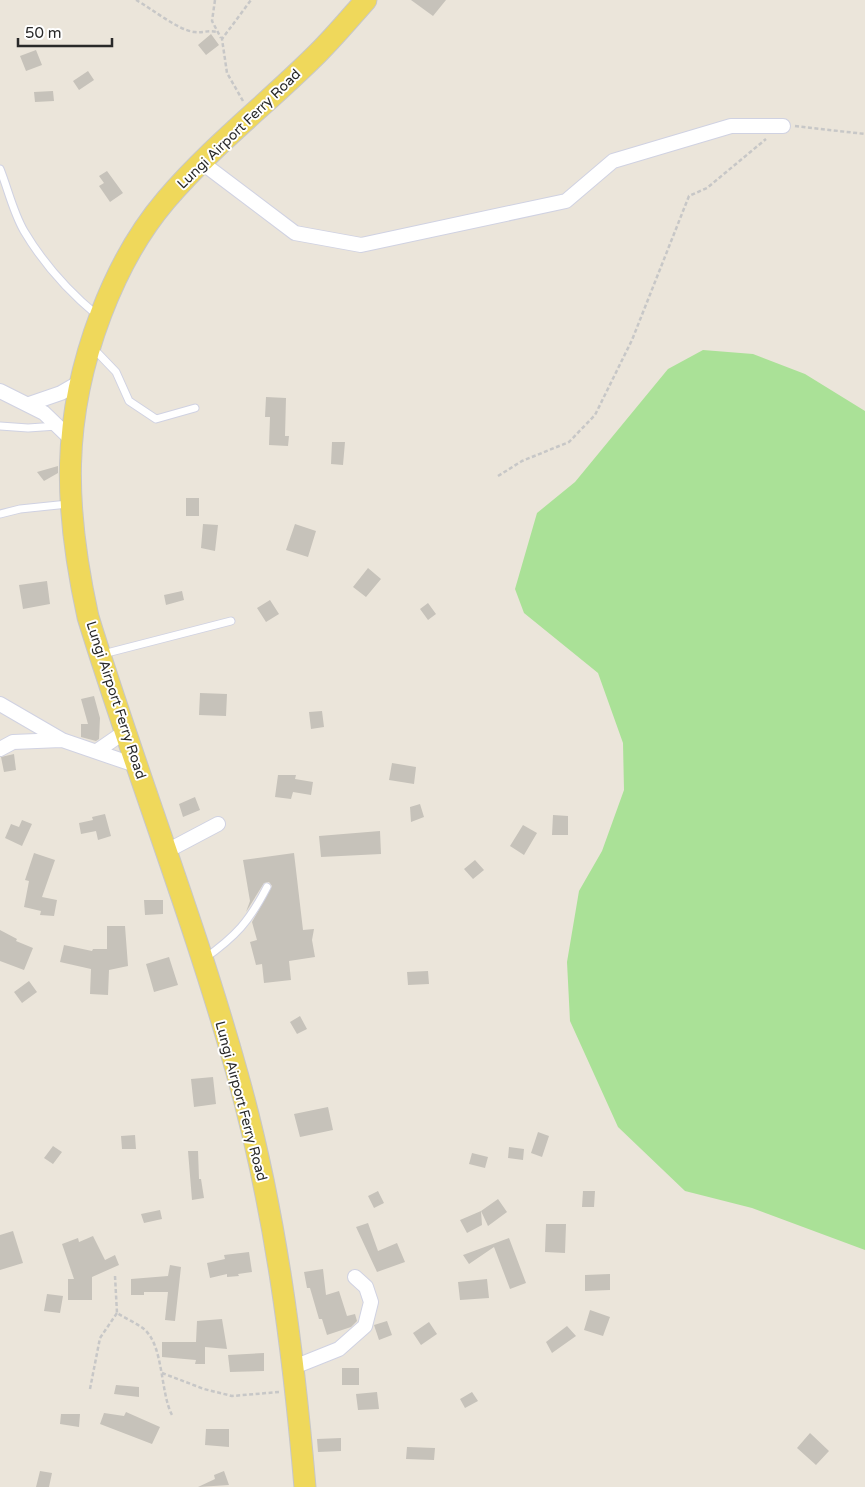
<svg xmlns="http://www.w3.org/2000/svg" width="865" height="1487" font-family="'Varela Round',sans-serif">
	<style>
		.green { fill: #aae197 }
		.building { fill: #c6c2ba }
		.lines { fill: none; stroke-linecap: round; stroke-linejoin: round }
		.lane-casing { stroke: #d0d2e2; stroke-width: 9 }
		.street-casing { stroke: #d0d2e2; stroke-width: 16 }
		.primary-casing { stroke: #c7c7c7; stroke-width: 23 }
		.path { stroke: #c7c7c7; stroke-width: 2.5; stroke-dasharray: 4 2.5; stroke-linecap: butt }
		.lane { stroke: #fff; stroke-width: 7 }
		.street { stroke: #fff; stroke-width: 14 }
		.primary { stroke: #efd85b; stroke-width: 21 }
		.labels { text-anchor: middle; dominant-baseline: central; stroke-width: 4; stroke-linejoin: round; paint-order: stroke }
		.street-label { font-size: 14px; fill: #292929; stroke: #fff }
	</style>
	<rect width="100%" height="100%" fill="#ebe5da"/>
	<path class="green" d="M703,350L753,354L805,374L865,411V1250L752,1208L685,1191L618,1127L570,1021L567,962L579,891L602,851L624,790L623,743L598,673L524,613L515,589L537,513L575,482L668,369Z"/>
	<path class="building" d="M411,0H446L433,16Z
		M211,34L219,45L206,55L198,45Z
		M36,50L42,65L26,71L20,56Z
		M88,71L94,80L79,90L73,81Z
		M53,91L54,101L35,102L34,92Z
		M107,171L123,193L110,202L99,186L104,183L99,176Z
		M266,397L286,398L285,436H289L288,446L269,445L270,417H265Z
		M332,442H345L343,465L331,464Z
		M58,466V473L44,481L37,472Z
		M186,498H199V516H186Z
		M203,524L218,525L215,551L201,548Z
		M295,524L316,531L308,557L286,550Z
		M368,568L381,579L366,597L353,587Z
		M47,581L50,604L23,609L19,585Z
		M182,591L184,600L166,605L164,595Z
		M270,600L279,614L266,622L257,608Z
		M428,603L436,614L428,620L420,609Z
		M200,693L227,694L226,716L199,715Z
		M94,696L100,718L99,739L96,741L81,737V724H88L81,699Z
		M322,711L324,727L311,729L309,712Z
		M14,754L16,770L4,772L1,757Z
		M392,763L416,767L414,784L389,780Z
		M278,775H296L295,779L313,782L311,795L293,792L291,799L275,797Z
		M195,797L200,810L183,817L179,804Z
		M420,804L424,817L411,822L410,807Z
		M105,814L111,836L98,840L96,831L81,834L79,823L93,820L92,817Z
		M553,815L568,816V835H552Z
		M22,820L32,824L22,846L5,838L11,824L19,827Z
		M523,825L537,833L524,855L510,846Z
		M380,831L381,854L321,857L319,836Z
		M34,853L55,860L42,897L57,900L54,916L40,915L41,911L24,907L29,881L25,880Z
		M294,853L303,930L314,929L312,940L315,957L289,961L291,980L264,983L262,964L256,965L250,942L257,940L252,922L272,886L269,882L264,883L246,912L250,901L243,860Z
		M475,860L484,870L473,879L464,869Z
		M144,900H163V914L145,915Z
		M107,926H125L128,966L109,970L108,995L90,994L91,969L60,962L64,945L92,951L93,949H107Z
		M0,930L17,939L16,941L33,948L24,970L0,961Z
		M169,957L178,985L154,992L146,964Z
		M428,971L429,984L408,985L407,972Z
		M29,981L37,992L22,1003L14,992Z
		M300,1016L307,1029L297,1034L290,1022Z
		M213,1077L216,1104L194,1107L191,1079Z
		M328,1107L333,1130L300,1137L294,1114Z
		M538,1132L549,1136L542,1157L531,1153Z
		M135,1135L136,1149H122L121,1136Z
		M53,1146L62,1152L53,1164L44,1158Z
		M509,1147L524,1149L523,1160L508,1158Z
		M188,1151H198L199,1179H201L204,1198L192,1200Z
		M472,1153L488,1157L485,1168L469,1164Z
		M378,1191L384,1203L374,1208L368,1196Z
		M583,1191H595L594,1207H582Z
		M498,1199L507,1212L488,1226L481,1211Z
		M160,1210L162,1219L144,1223L141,1214Z
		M481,1211L482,1225L467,1233L460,1220Z
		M368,1223L378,1251L397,1243L405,1262L377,1272L356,1227Z
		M546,1224H566L565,1253L545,1252Z
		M13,1231L23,1263L0,1270V1235Z
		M93,1236L105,1260L115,1255L119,1265L92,1277V1300H68V1279H74L62,1244L78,1238L79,1242Z
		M509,1238L526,1283L510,1289L494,1247L469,1264L463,1255Z
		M249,1252L252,1272L238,1274L239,1276L227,1277V1274L210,1278L207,1263L225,1259L224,1255Z
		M170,1265L181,1267L175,1321L165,1320L168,1292H144V1295H131V1279L168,1276Z
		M323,1269L326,1295L339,1291L347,1316L355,1314L357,1321L351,1327L327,1335L322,1319H319L310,1288H307L304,1272Z
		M610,1274V1290L585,1291V1275Z
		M487,1279L489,1298L460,1300L458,1282Z
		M47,1294L63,1296L60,1313L44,1311Z
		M590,1310L610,1317L603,1336L584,1330Z
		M222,1319L227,1349L205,1347V1364H195L196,1360L162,1357V1342H196L197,1321Z
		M387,1321L392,1335L379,1340L374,1325Z
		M429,1322L437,1334L421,1345L413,1333Z
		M567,1326L576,1336L552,1353L546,1342Z
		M264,1353V1371L230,1372L228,1355Z
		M342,1368H359V1385H342Z
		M116,1385L139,1387V1397L114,1394Z
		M377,1392L379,1409L358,1410L356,1394Z
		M472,1392L478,1401L465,1408L460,1399Z
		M126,1412L160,1427L152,1444L100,1424L104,1413L124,1416Z
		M61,1414H80L79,1427L60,1424Z
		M206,1429H229V1447L205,1445Z
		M810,1433L829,1451L816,1465L797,1448Z
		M341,1438V1451L318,1452L317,1439Z
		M407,1447L435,1448L434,1460L406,1459Z
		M40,1471L52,1473L49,1487H36Z
		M224,1471L229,1485L198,1487L215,1479L214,1475Z"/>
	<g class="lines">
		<defs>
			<path id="lane" d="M0,169C8,189 13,212 24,231C43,263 69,292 98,316
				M93,348L116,372L129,401L156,419L195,408
				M0,426L28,428L57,426
				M0,514L20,509L68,504
				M103,654L231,621
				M204,959C236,936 249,922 267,887"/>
			<path id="street" d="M201,162L295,233L361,245L566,201L613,161L731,126H783
				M0,391L44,413L71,439
				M29,404L61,393L80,382
				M0,704L62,740L138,766
				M0,749L13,742L61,740
				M97,751L126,731
				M165,852L218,824
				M294,1367L339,1349L365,1326L371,1302L366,1287L355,1277"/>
			<path id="primary" d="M305,1487C293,1347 275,1208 237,1073C194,919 135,770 88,617C64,508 61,419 101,314C117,272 137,234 166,200C212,146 268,103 318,53C335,36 350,18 366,0"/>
		</defs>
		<use href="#lane" class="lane-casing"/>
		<use href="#street" class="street-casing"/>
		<use href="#primary" class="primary-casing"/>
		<path class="path" d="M136,0C151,8 179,31 195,32C204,33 206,30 218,32
			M215,0L212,21L221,38
			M243,101L227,73L222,39L251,0
			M795,126L865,134
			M498,476L522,461L569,442L595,415L632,340L689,196L707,188L766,139
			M115,1276L117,1313C125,1318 136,1323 144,1329C164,1346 160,1392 172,1415
			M162,1373L204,1389L232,1396L279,1392
			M90,1389L100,1338L117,1313"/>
		<use href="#lane" class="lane"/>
		<use href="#street" class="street"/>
		<use href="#primary" class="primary"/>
	</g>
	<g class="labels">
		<g class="street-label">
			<text transform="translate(239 129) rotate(-44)">Lungi Airport Ferry Road</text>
			<text transform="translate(116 700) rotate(72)">Lungi Airport Ferry Road</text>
			<text transform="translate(241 1101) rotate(75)">Lungi Airport Ferry Road</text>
		</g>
	</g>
	<path d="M18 38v8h94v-8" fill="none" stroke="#292929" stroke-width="2.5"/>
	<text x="25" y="38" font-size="15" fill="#292929" stroke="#ffffff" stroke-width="4" paint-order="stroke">50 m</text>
</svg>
